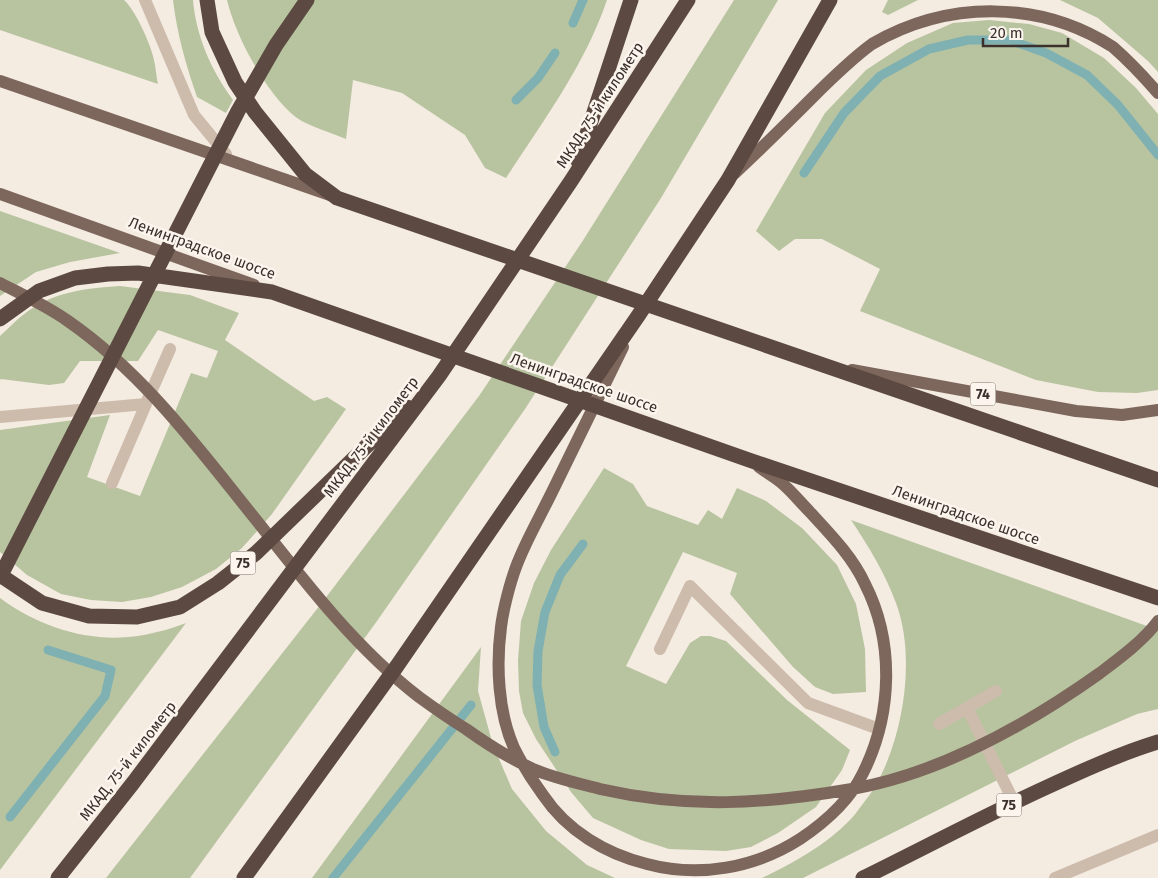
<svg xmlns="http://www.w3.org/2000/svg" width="1158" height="878" font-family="'Fira Sans',sans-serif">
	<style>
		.green { fill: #b8c4a0 }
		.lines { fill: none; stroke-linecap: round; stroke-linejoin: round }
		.stream { stroke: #7fb0b2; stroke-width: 9 }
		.lane { stroke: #cdbbac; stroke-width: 12 }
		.primary { stroke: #7d675c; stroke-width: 12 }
		.highway { stroke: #5c4a42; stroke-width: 15 }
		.labels { text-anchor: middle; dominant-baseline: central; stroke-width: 5; stroke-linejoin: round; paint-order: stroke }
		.shield { fill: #fbf5ee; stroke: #756b66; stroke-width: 1 }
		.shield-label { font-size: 14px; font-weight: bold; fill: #3b302b }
		.street-label { font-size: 15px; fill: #3b302b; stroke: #fbf5ee }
	</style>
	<rect width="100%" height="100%" fill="#f4ebe1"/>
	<path class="green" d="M0,0H124C136,11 151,45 154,60C156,68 156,76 158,84L0,30Z
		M173,0H193C196,36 211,70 233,100L226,113L197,97C186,65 177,34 173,0Z
		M227,0H607C585,65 543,121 506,178L485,168L465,135L402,93L353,80L346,139C332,133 308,126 297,118C267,96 235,35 227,0Z
		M734,0H778L661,198L525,409L377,621L190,878H106L324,600L479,396L582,242Z
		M888,0H918L888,15L882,12Z
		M1060,0H1158V72L1148,61L1098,18Z
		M989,20L1029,24L1062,33L1104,58L1136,88L1158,114V390L1137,393L1098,392L1036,380L860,311L880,269L822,239H795L779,251L756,231L825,113L866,70L907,43L953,23Z
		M0,211L120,253L70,262L36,272L0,296Z
		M120,286L190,295L239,313L225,340L314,401L327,397L346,409L272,514L242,548L216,569L182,587L151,597L122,602L91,600L61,594L27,575L0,552V430L110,415L87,477L140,496L191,373L207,378L218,351L158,330L138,361H80L64,383L49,385L1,379L0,380V336C8,329 15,321 23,315C51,292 86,288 120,286Z
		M604,468L633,484L647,506L698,525L708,510L722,519L737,488L766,501L802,528L837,565L856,604L865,649L866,692L833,694L815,687L793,667L730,594L737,573L683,552L626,666L666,684L690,643L701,636H710L726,641L787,700L850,750L842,770L816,807L778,833L751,847L726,851L669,849L641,840L593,818L571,792L536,739L523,713L519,691L518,660L521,621L534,583L551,550Z
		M851,520L1158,630V709L1137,714L1075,741L803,878H762C793,863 826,845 850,820C855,815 858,810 862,805C867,798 873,791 877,783C904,734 916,656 896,603C885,573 869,547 851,520Z
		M0,598C44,631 103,647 157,632C167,630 177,626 186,623L0,870Z
		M481,647L478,691L493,745L512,789L546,831L587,865L615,878H312Z"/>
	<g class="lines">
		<path class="stream" d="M573,23L583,0
			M516,100L538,78L555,53
			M804,173L844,113L880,76L929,49L968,40H1010L1046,53L1087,75L1118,105L1158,155
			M555,752L544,727L537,685L538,651L545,612L560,575L583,544
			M10,817L105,696L111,670L48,650
			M333,878L471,705"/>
		<path class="lane" d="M145,0L194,115L226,154
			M147,401L170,349
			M0,417L146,404L112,483
			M660,649L690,586L808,703L879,729
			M967,708L1014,802
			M939,724L996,691
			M1055,878L1158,835"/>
		<path class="primary" d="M0,81L330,195
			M735,173C761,149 786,124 811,99C830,80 850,60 872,44C948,0 1040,0 1113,47C1129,61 1144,77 1158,93
			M0,194L254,285
			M0,283C23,295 47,306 68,321C146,375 202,453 261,526C308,586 358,650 419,697C434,708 450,719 466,729C487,744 509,758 533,769C554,778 577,783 600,789C688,809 765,804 852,789C942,773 1027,725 1100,673C1120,658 1143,641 1158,621
			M623,347C600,395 576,442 553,490C541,515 525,542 516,567C510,583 503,610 501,627C496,665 498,712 514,748C522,764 532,780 543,795C567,831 606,854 647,864C699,878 755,868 800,839C824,823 850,800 863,773C892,715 895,643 865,584C852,556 830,534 809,511C801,503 793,493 784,485C777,478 767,473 759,467
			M852,370L1076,411L1122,415L1158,410"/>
		<path class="highway" d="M207,0L212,32L235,82L255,112L305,174L337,198L1158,480
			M578,161L631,0
			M0,319L39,291L75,278L108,274L138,273L272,292L749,460L1158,598
			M0,573L6,579L42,603L89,616L137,617L180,607L218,583L256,553L407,407
			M0,577L238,111L276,45L307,0
			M58,878L133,783L439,376L571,181L688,0
			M244,878L397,666L638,316L728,180L830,0
			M863,878C924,848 984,816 1045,788C1082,771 1119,754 1158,742"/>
	</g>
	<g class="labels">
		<g class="shield">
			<rect x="970.5" y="382.5" width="25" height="23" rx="4"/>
			<rect x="230.5" y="551.5" width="25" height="23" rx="4"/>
			<rect x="996.5" y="793.5" width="25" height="23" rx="4"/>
		</g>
		<g class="shield-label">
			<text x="983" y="394">74</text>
			<text x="243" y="563">75</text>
			<text x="1009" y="805">75</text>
		</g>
		<g class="street-label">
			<text transform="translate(600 105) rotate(-57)">МКАД, 75-й километр</text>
			<text transform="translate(202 248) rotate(20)">Ленинградское шоссе</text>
			<text transform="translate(584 383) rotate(19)">Ленинградское шоссе</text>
			<text transform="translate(371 437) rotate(-53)">МКАД, 75-й километр</text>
			<text transform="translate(966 515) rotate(19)">Ленинградское шоссе</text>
			<text transform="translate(128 761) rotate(-52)">МКАД, 75-й километр</text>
		</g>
	</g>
	<path d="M983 38v8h85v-8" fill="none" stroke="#3b302b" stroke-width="2.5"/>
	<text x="990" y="38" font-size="15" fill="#3b302b" stroke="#fbf5ee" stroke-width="4" paint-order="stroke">20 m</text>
</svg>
